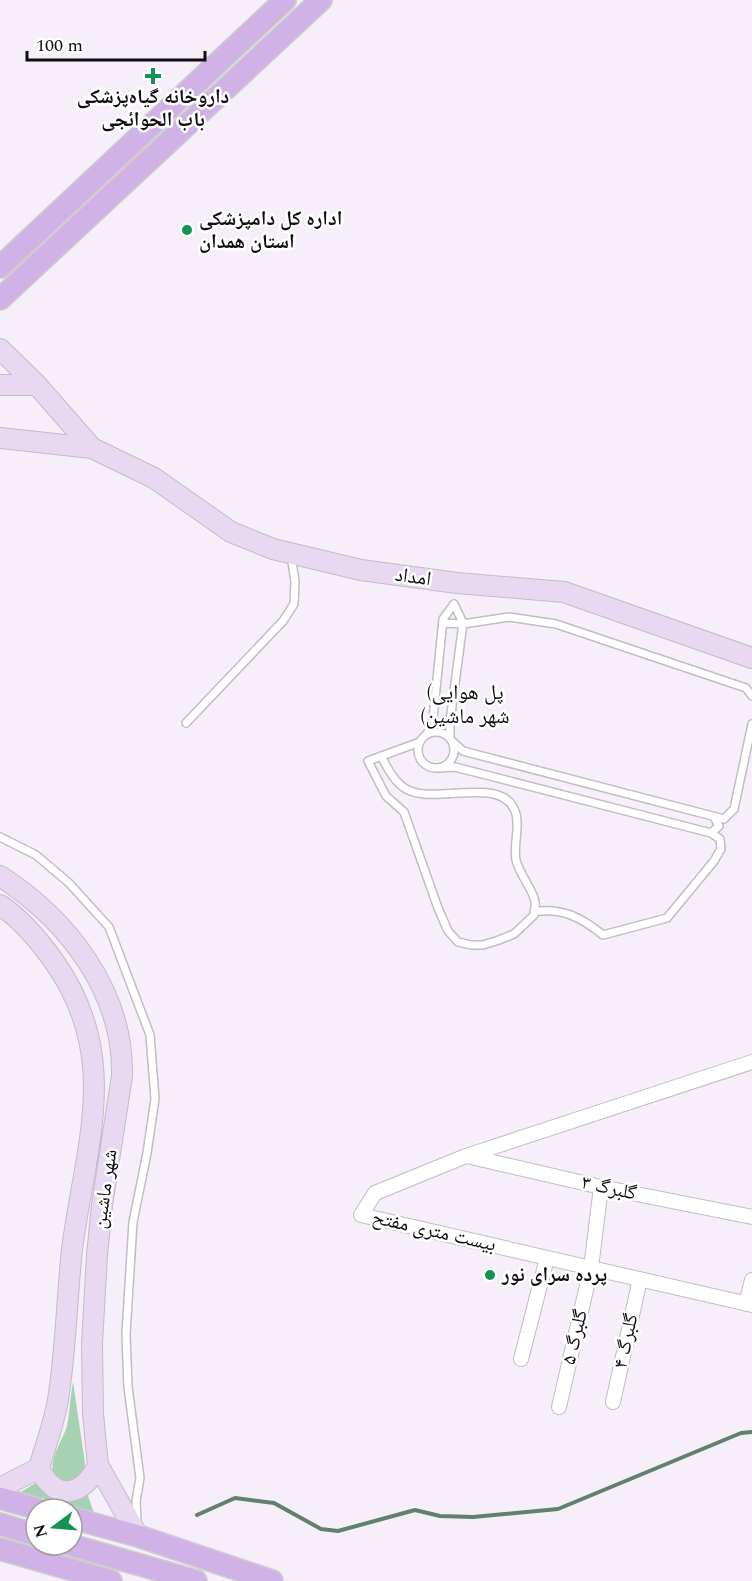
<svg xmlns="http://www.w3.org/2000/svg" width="752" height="1581" font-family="Spectral,'Noto Naskh Arabic',serif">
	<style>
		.green { fill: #a6d1b2 }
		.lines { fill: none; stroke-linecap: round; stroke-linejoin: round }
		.stream { stroke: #62806b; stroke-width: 4 }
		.lane-casing { stroke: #c2bcc7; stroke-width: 10 }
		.street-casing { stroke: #c2bcc7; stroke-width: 16 }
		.secondary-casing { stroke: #c2bcc7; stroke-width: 22 }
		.primary-casing { stroke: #cfcecf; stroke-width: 24 }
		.lane { stroke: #fff; stroke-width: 7 }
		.street { stroke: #fff; stroke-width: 14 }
		.secondary { stroke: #e8d8f2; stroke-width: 20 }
		.primary { stroke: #d1b2e6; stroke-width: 21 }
		.poi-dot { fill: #139452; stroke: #fff; stroke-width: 2 }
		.labels { text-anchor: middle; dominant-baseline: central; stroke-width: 5; stroke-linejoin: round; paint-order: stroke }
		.poi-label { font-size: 20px; font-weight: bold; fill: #0e0c10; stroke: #fff; text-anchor: start }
		.street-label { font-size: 20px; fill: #0e0c10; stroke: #fff }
		.neighbourhood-label { font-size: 21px; fill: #0e0c10; stroke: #fff }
	</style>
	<rect width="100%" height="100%" fill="#f6effa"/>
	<path class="green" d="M73,1382L85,1463L84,1472L80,1479L66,1483L53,1473C50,1456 62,1442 67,1426C70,1412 70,1397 73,1382Z
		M37,1482C48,1506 67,1501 87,1493L96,1519C70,1508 43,1503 16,1495Z"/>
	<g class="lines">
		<path class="stream" d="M197,1515L235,1498L274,1503L321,1529L338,1531L415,1510L440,1516L473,1517L558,1509L741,1433L752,1432"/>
		<defs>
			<path id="lane" d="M443,623L463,624L509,617L556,624L746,688L752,696
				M186,723L283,621L294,604L295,581L291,556
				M418 750a18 18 0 1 1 36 0a18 18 0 1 1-36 0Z
				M427,734L433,719L443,619L454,604L463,623L450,721V738
				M452,741L463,751L724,819L734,809L752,724
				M381,756C387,767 394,782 406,789C434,806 505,773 516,814C520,829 513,845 516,860C519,874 534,891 535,902C536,906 534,911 534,915L514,934L499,940L483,945H471L458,942L448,931L438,908L404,812L386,796L368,761L420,742
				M439,768L455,767L711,833L720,839L721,849L714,861L667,918L603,935C582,918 562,907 534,912
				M711,833L719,826L714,817
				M0,837L36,855L69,883L109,927L150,1035L155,1099L147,1153L133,1222L126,1334L128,1387L140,1478L136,1501L137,1523"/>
			<path id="street" d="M752,1062L466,1156L375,1193L361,1215L752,1305
				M467,1156L601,1187L752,1217
				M746,1304L752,1280
				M521,1359L547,1258
				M613,1402L640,1279
				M559,1407L591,1268L601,1187"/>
			<path id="secondary" d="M0,349L37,385L92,448
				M0,385H37
				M0,438L92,448L154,478L231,532L273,549L361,570L457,583L564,592L752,658
				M0,876C68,920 124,992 122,1076L102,1205L97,1255L92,1344L93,1414L98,1465L138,1536
				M0,905C21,919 38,939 53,960C122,1056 86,1143 72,1249C67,1297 66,1345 59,1393C56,1419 46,1443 39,1468L0,1488
				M39,1468C55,1502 83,1497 98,1465"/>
			<path id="primary" d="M0,267L285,0
				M0,299L321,0
				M0,1498L38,1509
				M72,1518L138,1536L272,1581
				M0,1524L36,1535
				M71,1545L196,1581
				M0,1549L111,1581"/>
		</defs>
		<use href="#lane" class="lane-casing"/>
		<use href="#street" class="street-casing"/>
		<use href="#secondary" class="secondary-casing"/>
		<use href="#primary" class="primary-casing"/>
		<use href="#lane" class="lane"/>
		<use href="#street" class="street"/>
		<use href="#secondary" class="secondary"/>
		<use href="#primary" class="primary"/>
	</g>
	<g class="poi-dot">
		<path d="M150 67h6v6h6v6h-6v6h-6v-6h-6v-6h6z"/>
		<circle cx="187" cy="230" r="6"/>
		<circle cx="490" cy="1275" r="6"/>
	</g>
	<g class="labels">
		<g class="poi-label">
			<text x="153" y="97" text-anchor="middle">داروخانه گیاه‌پزشکی<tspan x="153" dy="23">باب الحوائجی</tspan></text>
			<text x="199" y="219">اداره کل دامپزشکی<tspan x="199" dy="23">استان همدان</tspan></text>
			<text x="502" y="1275">پرده سرای نور</text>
		</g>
		<g class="street-label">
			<text transform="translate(413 577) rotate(8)">امداد</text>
			<text transform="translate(609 1188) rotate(12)">گلبرگ ۳</text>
			<text transform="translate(105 1189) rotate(-82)">شهر ماشین</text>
			<text transform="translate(434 1231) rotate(13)">بیست متری مفتح</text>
			<text transform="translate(575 1337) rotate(-77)">گلبرگ ۵</text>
			<text transform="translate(626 1341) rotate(-78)">گلبرگ ۴</text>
		</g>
		<g class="neighbourhood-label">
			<text x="465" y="693">(پل هوایی<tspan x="465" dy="24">(شهر ماشین</tspan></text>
		</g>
	</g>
	<g transform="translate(54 1527) rotate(254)"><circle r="28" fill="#ffffff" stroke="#9f9e9f" stroke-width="1.5"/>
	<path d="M0-4.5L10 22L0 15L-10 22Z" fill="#139452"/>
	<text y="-9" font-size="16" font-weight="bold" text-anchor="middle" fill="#0e0c10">N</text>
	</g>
	<path d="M27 51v9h178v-9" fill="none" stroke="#0e0c10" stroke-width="3"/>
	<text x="36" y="51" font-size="18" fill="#0e0c10" stroke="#ffffff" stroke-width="4.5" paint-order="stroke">100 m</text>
</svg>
